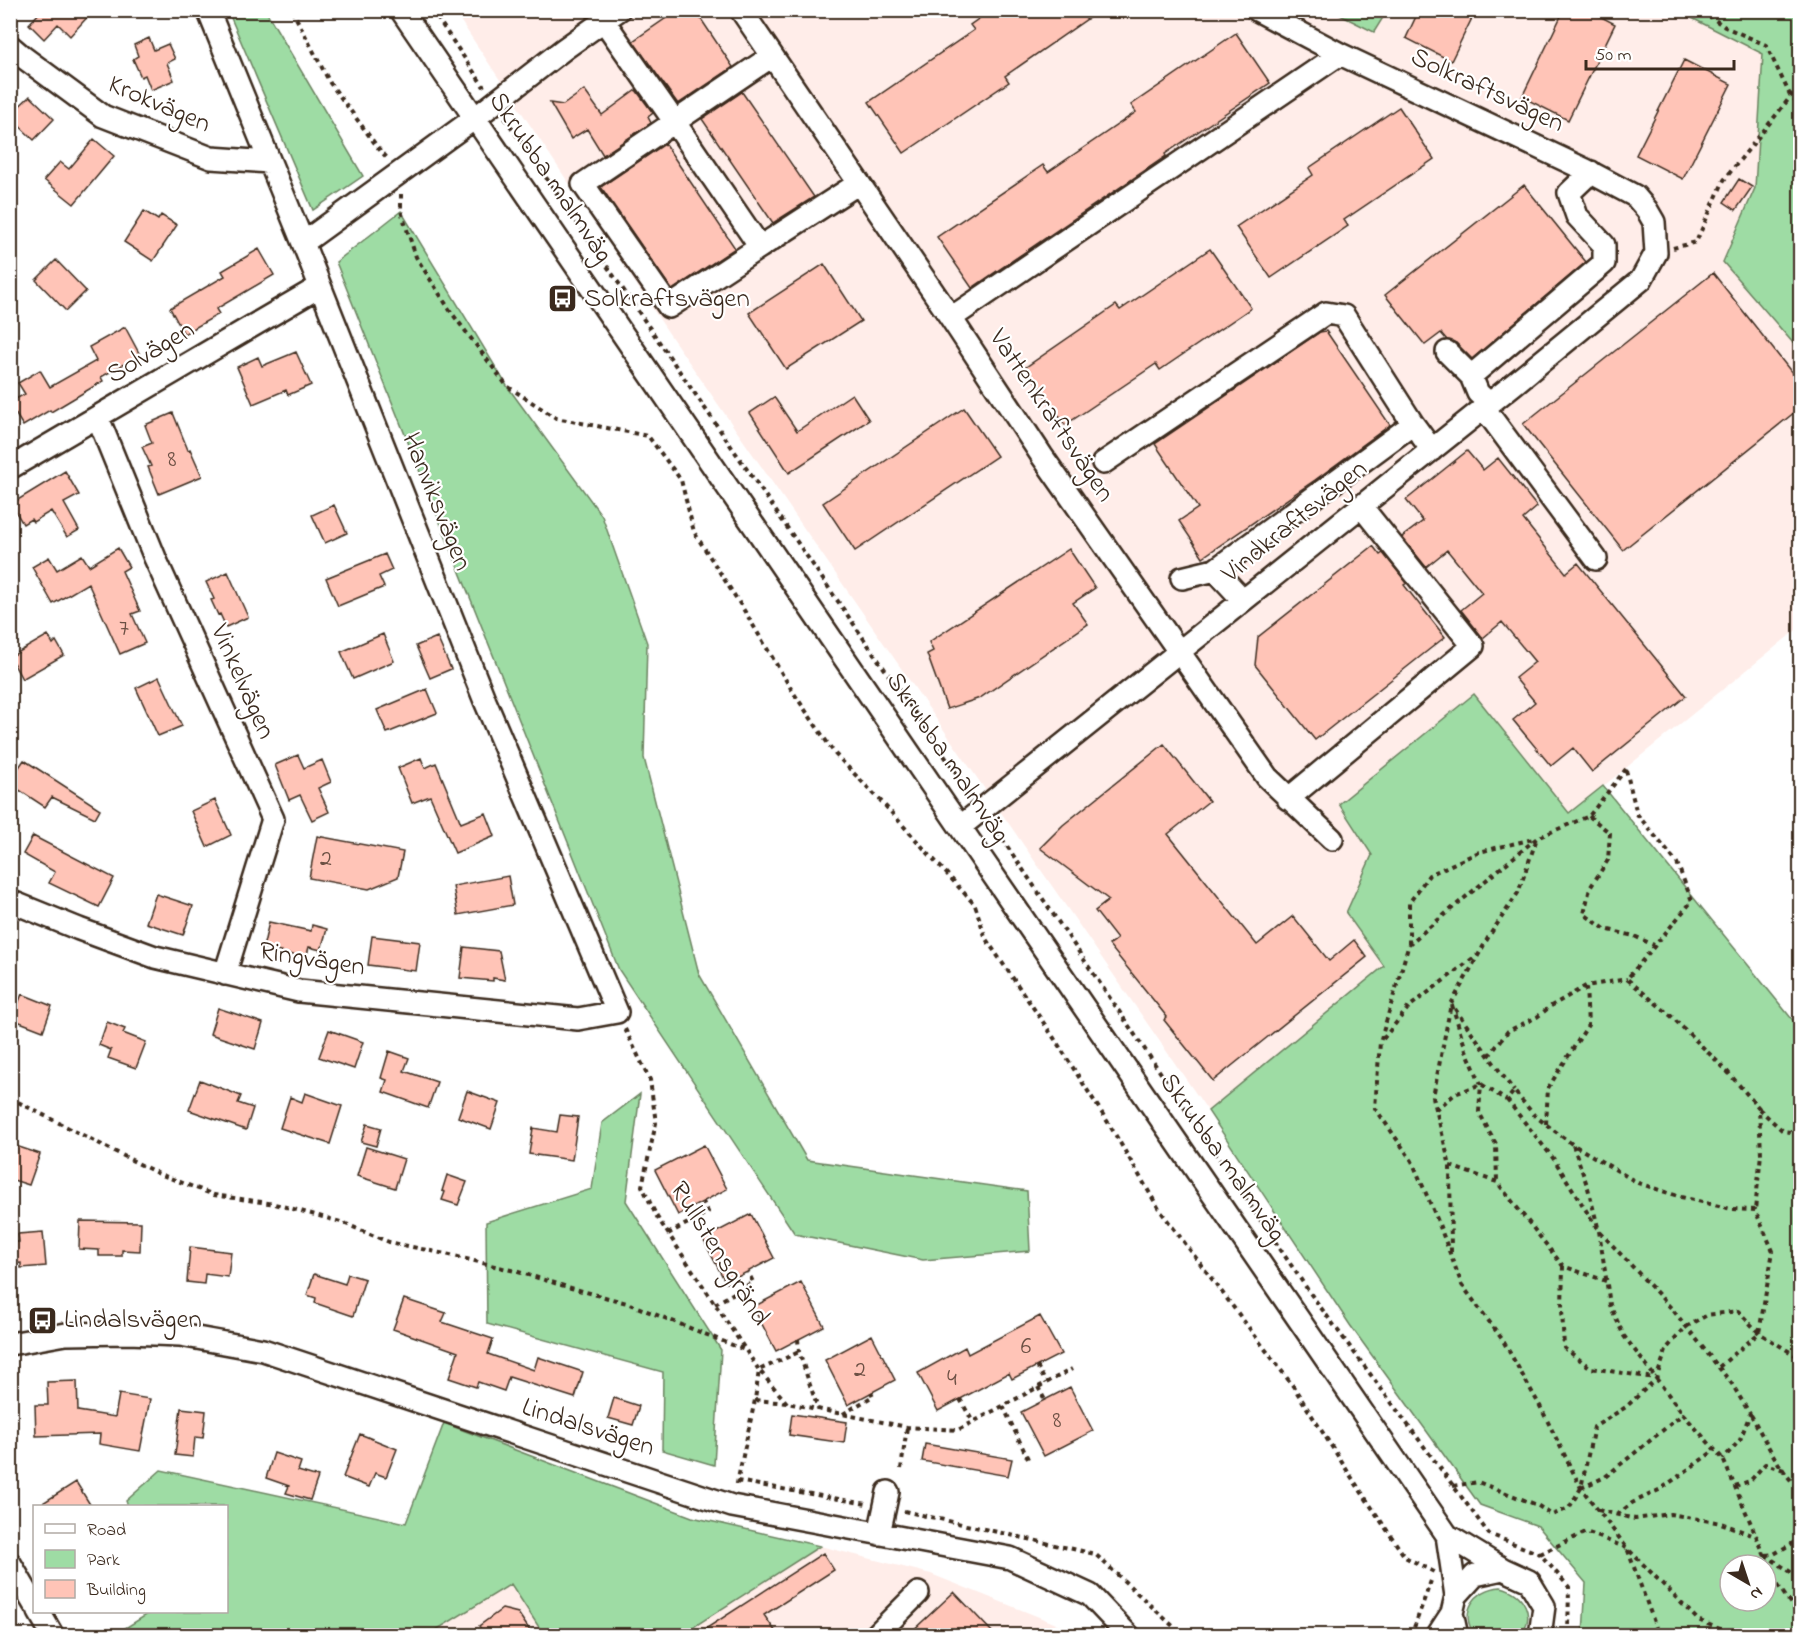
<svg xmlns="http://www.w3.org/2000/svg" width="1811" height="1646" font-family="'Indie Flower',sans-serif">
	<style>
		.built { fill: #ffede9 }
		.green { fill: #9edca4; stroke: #6c8361; stroke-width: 1.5; fill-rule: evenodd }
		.building { fill: #ffc4b7; stroke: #3b2a1e; stroke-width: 1.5 }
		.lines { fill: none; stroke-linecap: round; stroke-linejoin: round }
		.minor-casing { stroke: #3b2a1e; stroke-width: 26 }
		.path { stroke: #3b2a1e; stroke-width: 4; stroke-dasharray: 4.5 4.5; stroke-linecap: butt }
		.minor { stroke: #fff; stroke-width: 21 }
		.labels { text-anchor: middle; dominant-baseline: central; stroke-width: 4.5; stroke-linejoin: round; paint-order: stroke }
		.number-label { font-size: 24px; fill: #6c5044 }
		.street-label { font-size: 27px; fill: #3b2a1e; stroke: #fff }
		.poi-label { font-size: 27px; fill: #3b2a1e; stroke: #fff; text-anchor: start }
	</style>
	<rect width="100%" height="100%" fill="#fff"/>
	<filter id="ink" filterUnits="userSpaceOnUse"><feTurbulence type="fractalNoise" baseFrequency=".0167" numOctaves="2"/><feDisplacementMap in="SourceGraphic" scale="12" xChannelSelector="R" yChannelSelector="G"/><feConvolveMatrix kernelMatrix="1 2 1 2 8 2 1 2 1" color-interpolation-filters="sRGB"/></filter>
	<g filter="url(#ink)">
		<path class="built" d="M1332,10L1374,32L1387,11H1678L1764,54L1755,188L1723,262L1800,351V627L1569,814L1474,694L1339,805L1372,855L1346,913L1384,966L1208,1111L668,332L454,11Z
			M820,1546L931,1574L1084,1635L681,1636Z
			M511,1584L544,1635L428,1636Z"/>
		<path class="green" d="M228,11H266L363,176L313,210Z
			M1332,11H1387L1374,32Z
			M1678,11H1800V351L1723,262L1755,188L1763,54Z
			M401,211L507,386L602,516L647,643L644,758L699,974L807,1160L1027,1191L1030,1251L923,1260L795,1234L619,970L336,262Z
			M1474,694L1569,813L1603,786L1800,1029V1635H1583L1586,1583L1538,1526L1480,1505L1350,1325L1208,1111L1384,966L1346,913L1372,855L1339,804ZM1730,1565H1766V1601H1730Z
			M640,1094L626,1201L721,1350L714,1465L662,1450L663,1372L487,1324L486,1222L592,1189L602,1123Z
			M444,1423L692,1517L820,1546L681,1635H544L511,1584L428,1635H114L151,1612H226V1506H128L126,1501L161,1470L406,1523Z
			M1501,1587C1524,1593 1536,1615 1521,1635H1475C1458,1612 1475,1589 1501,1587Z"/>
		<path class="building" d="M42,10H94L70,36L58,24L44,39L29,24Z
			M678,10H695L733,67L678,104L633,41Z
			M991,10H1100L1005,76L1009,82L904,153L869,102L974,30L970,25Z
			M1419,10H1476L1451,61L1406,38Z
			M1564,10H1588L1615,24L1568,120L1522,97Z
			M1236,33L1270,83L1165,154L1166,156L972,288L937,237L1043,165L1048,172L1136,112L1131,105Z
			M149,38L154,50L168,44L175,59L167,63L174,80L151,90L145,75L141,77L133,59L138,56L134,45Z
			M1684,60L1731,84L1683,179L1636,155Z
			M584,90L602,115L636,90L653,113L648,117L651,123L603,155L587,129L571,139L550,103L563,105Z
			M742,92L814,197L773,223L702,119Z
			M30,96L54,119L34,140L10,117V115Z
			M1399,107L1434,159L1344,220L1348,226L1271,278L1236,227L1313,175L1309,168Z
			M94,139L114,156L74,204L44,180L60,162L69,169Z
			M665,144L735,248L672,290L601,187Z
			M1739,179L1752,187L1736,210L1724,202Z
			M1524,185L1586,262L1472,359L1456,343L1447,340L1441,333L1425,345L1385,295Z
			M144,211L158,220L161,215L177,225L153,261L124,242Z
			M259,249L274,275L216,309L219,314L184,334L170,308L225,276L222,271Z
			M1210,249L1251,308L1160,370L1156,364L1065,425L1026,367L1116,305L1120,310Z
			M56,260L86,291L66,311L36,280Z
			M824,264L861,321L786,369L749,313Z
			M1713,273L1800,383V408L1623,550L1523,424Z
			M125,327L140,355L101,377L103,381L71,400L51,412L50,410L23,426L10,405V402L25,394L18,383L40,370L50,387L96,361L89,347Z
			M1326,331L1390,425L1315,480L1203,557L1179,521L1198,508L1155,444L1320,332Z
			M296,352L311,385L288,395L286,390L253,404L237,367L258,357L262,366Z
			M852,394L869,420L789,473L750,413L774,397L797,431Z
			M964,408L997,456L855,551L823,503Z
			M173,413L188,450L190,449L202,476L159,494L148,467L151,466L142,447L152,443L145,425Z
			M1467,451L1483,470L1498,458L1537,507L1523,519L1566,573L1578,563L1686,696L1592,772L1573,748L1551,766L1513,720L1535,702L1515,678L1535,662L1502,622L1483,638L1461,610L1482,593L1447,550L1426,567L1402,537L1423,521L1406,500Z
			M65,471L79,495L64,503L79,530L67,537L51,511L33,522L31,519L23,524L11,504Z
			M334,505L347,533L325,543L312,515Z
			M1373,546L1380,555L1383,553L1407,583L1404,585L1445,637L1315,740L1255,665L1258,637Z
			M118,548L129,567L122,571L140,611L132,614L145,643L120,654L88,583L53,604L32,567L49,557L57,570L82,555L89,566Z
			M1069,549L1095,588L1073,603L1088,624L980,698L947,709L927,654L933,651L929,642Z
			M385,554L392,570L379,576L384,587L338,606L326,578Z
			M228,572L248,617L226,627L220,614L218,615L211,600L214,599L206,582Z
			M383,634L394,661L353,679L341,652Z
			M48,635L53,644L56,641L64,655L22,679L10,657Z
			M437,637L451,669L430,678L416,646Z
			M159,677L182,726L158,736L136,688Z
			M427,689L437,713L387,733L377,710Z
			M1164,744L1209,801L1168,834L1257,945L1293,916L1329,961L1354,940L1367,957L1213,1081L1164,1020L1167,1017L1109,945L1117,939L1095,911L1109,900L1040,848L1063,825Z
			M298,755L304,768L322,760L331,782L318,788L329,812L312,820L300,795L289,800L275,765Z
			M421,758L425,768L436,763L461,823L486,813L495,836L455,853L430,796L412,803L398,768Z
			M24,760L100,809L95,818L52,797L45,807L10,784V780Z
			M215,800L231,835L207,847L191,811Z
			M33,836L114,878L99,907L49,883L55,872L23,854Z
			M317,836L403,852L398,877L369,889L309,878Z
			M508,876L513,905L458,915L453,886Z
			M156,894L193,906L183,935L146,923Z
			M269,922L311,931L312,925L327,929L321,950L309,947L306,958L263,948Z
			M372,936L420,942L416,971L368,965Z
			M464,947L499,951L505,980L493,978V981L460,978Z
			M22,994L52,1006L43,1031L12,1019Z
			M218,1008L263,1023L255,1049L210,1034Z
			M107,1022L125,1029L123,1033L146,1042L136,1068L108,1058L111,1050L99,1045Z
			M329,1030L363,1042L354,1069L319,1057Z
			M389,1051L409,1058L404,1071L437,1082L428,1108L383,1092L387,1080L381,1078Z
			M200,1080L241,1096L238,1103L253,1108L246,1130L189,1110Z
			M467,1091L500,1103L491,1129L458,1117Z
			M305,1093L342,1106L330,1144L280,1128L290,1097L302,1102Z
			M560,1115L578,1117L572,1160L529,1154L533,1128L557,1132Z
			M367,1124L381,1128L376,1146L361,1142Z
			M10,1144L40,1154L29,1185L10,1179Z
			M704,1145L727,1189L678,1215L655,1170Z
			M366,1147L404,1159L395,1188L357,1176Z
			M447,1175L467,1182L458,1205L442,1200L445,1192L442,1191Z
			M751,1214L774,1258L726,1283L703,1239Z
			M80,1221L141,1222L140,1251L122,1250V1256H99V1250L79,1249Z
			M43,1232L46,1266L21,1268V1263L10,1264V1242H19L18,1234Z
			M190,1247L231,1252L228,1277L205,1274L204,1284L187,1282Z
			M314,1274L345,1284L348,1274L365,1279L353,1316L315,1303L316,1298L307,1295Z
			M801,1282L824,1326L776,1351L753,1307Z
			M404,1299L446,1313L442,1322L493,1339L488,1354L534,1370L538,1357L583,1372L575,1398L509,1377L504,1391L478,1382L476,1387L449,1378L458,1352L393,1329Z
			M1040,1316L1061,1354L1012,1379L1009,1373L938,1411L918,1373L965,1347L968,1354Z
			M872,1335L895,1380L848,1405L825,1360Z
			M77,1381L78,1411L115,1417L119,1394L150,1399L140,1451L99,1444L100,1434L36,1436L35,1405H48L47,1382Z
			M1070,1387L1093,1431L1044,1456L1021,1412Z
			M614,1398L639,1406L633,1425L608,1418Z
			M181,1408L206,1411L203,1438L195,1437L193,1457L175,1455Z
			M792,1414L847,1422L844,1443L789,1435Z
			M360,1434L397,1449L386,1477L375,1473L369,1487L343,1477Z
			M925,1444L1012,1459L1008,1476L922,1461Z
			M274,1453L301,1462L298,1471L318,1477L310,1500L286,1493L289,1486L266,1478Z
			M76,1482L91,1506H38Z
			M823,1553L834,1570L764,1615L778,1635H696Z
			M954,1592L995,1635H908Z
			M502,1609L518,1613L533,1635H485L479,1626Z"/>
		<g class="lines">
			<defs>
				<path id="minor" d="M401,10L960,827L1447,1535L1503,1569L1529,1581L1544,1606L1540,1636
					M741,10L951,318L1042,456L1267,777L1332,839
					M604,21L674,121L678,127L760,247L669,307L583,184L772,56
					M10,46L23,57L103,116L211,158L269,162
					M303,243L475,118L564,49L619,10
					M760,247L859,183
					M951,318L1340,54
					M1447,352L1471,376
					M1489,403L1478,393L1471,376L1604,263V245L1577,216L1569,193L1591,172
					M1484,408L1596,559
					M98,418L155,558L273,819L225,974
					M1103,463L1326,313L1344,316L1413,424
					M10,468L319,287
					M1182,578L1215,570
					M1243,600L1215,570L1413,424L1432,450
					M1288,799L1473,646L1361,506
					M960,827L1514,384L1641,280L1656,253L1654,222L1647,210L1635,196L1586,170L1340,54L1257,10
					M10,901L79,929L155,957L299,991L578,1019L617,1012L485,701L303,243L208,10
					M10,1344L66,1334L128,1333L180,1335L263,1350L732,1506L1010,1558L1090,1595L1129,1636
					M879,1534L888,1492
					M1447,1535L1456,1596
					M10,1563L34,1604
					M39,1612L53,1636
					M875,1636L918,1593
					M1437,1636L1452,1613
					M1457,1636L1452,1613L1456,1596L1475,1575L1503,1569"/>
			</defs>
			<use href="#minor" class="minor-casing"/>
			<path class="path" d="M292,10L330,83L379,149L388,159
				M432,10L484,87
				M1701,10L1725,27L1766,45L1791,97L1800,103
				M505,118L970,793
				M401,194V211L416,257L451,312L507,386L556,418L648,436L681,480L694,532L747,615L793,692L835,754L879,799L975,905L986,939L1054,1038L1109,1124L1159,1209L1293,1386L1350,1475L1405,1557L1434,1572
				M1673,248L1696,242L1724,180L1796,90L1800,87
				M1626,769L1589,816L1537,838L1409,944L1380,1042L1375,1108L1412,1161L1437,1219L1462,1285L1502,1339L1540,1406L1581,1488L1627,1548L1659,1636
				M1626,770L1637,814L1677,863L1692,901L1627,979L1671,1016L1726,1070L1759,1108L1761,1154L1755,1210
				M1589,816L1610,833L1608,860L1590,888L1584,914L1605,929L1634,936L1654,945
				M992,824L1310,1293L1489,1534L1540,1554L1569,1587L1568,1636
				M1409,944V903L1429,875L1479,852L1533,839
				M1452,1005L1466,1050L1481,1084L1479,1112L1496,1144L1497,1182
				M1455,1009L1514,1091
				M625,1029L650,1080L656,1123L642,1186L657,1217L759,1370L755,1400L736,1488
				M1383,1039L1409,1007L1477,955
				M1489,1056L1508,1031L1537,1017L1551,1006L1586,986L1627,979
				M10,1098L157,1173L214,1195L275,1204L341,1222L389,1242L450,1255L515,1271L571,1288L627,1303L745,1350
				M1759,1109L1783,1131L1800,1133
				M1436,1110L1455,1094L1481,1084L1506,1100
				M1546,1124L1548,1088L1588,1025L1586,986
				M1573,1145L1588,1188L1599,1231L1610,1305L1624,1336L1683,1414
				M1450,1166L1497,1182L1563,1266L1606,1281
				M668,1234L708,1212L703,1202
				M1451,1252L1450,1166L1433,1097L1451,1004L1489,936L1518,893L1537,838
				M1563,1266L1562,1309L1564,1348L1591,1368L1654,1378
				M715,1304L753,1282L748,1272
				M798,1339L799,1352L818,1409
				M1037,1366L1046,1383
				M1719,1367L1759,1333L1773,1251L1755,1210L1731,1209L1681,1197L1638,1183L1572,1144L1535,1116L1514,1091L1507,1100L1553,1158L1599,1231L1673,1310L1732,1384L1750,1414L1740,1440L1723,1459
				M1038,1387L1045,1400
				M960,1399L973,1422
				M755,1400L787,1403L907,1427L958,1430L1072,1369
				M787,1403L759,1370L799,1352
				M1003,1406L1029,1461
				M843,1414L873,1396L871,1392
				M1751,1415C1765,1440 1779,1470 1800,1490
				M901,1469L907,1427
				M737,1481L867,1504
				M1453,1486L1478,1482L1537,1505L1552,1515L1569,1508L1581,1488L1594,1427L1626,1407L1656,1379L1667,1348L1686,1327L1707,1315L1738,1311L1759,1333L1800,1358
				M1735,1486L1750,1481L1765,1464L1784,1470
				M1581,1488L1605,1477L1683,1414L1723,1459L1777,1584L1800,1617
				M1598,1510L1635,1519L1670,1514L1721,1523L1757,1537
				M904,1511L1095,1554L1175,1628L1180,1636
				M1617,1515L1632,1503L1661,1489L1715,1450
				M1540,1554L1586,1532L1627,1548L1698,1620L1736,1636
				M1765,1555L1800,1578
				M1766,1555L1774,1554L1800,1539
				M1411,1636L1432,1578"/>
			<use href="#minor" class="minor"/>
		</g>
	</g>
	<defs>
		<symbol id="bus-square" viewBox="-11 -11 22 22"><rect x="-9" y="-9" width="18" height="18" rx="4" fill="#3b2a1e" stroke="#fff"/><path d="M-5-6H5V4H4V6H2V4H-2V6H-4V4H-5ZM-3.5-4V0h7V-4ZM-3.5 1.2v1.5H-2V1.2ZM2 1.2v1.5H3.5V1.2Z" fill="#fff"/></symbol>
	</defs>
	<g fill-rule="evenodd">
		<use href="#bus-square" x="546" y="282" width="33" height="33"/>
		<use href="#bus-square" x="26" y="1304" width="33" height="33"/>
	</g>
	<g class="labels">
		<g class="number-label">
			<text x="172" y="460">8</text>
			<text x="124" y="629">7</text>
			<text x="326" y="859">2</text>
			<text x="1026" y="1347">6</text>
			<text x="860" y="1370">2</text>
			<text x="952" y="1379">4</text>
			<text x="1057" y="1421">8</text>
		</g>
		<g class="street-label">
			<text transform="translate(1487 91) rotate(25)">Solkraftsvägen</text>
			<text transform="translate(159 105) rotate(23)">Krokvägen</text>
			<text transform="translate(550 178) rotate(56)">Skrubba malmväg</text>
			<text transform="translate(151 353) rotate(-31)">Solvägen</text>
			<text transform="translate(1051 416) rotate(56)">Vattenkraftsvägen</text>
			<text transform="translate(436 502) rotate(68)">Hanviksvägen</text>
			<text transform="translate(1295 522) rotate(-39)">Vindkraftsvägen</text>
			<text transform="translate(242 682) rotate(66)">Vinkelvägen</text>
			<text transform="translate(947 758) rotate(56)">Skrubba malmväg</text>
			<text transform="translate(312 960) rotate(9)">Ringvägen</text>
			<text transform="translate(1222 1158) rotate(55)">Skrubba malmväg</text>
			<text transform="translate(719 1254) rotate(58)">Rullstensgränd</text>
			<text transform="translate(588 1428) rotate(18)">Lindalsvägen</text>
		</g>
		<g class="poi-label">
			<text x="584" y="299">Solkraftsvägen</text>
			<text x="64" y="1320">Lindalsvägen</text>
		</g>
	</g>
	<rect width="1811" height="1646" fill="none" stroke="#fff" stroke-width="36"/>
	<rect x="18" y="18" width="1775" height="1610" fill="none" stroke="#3b2a1e" stroke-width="2" filter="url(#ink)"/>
	<rect x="33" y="1505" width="195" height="108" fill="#ffffff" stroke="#b1aaa5" stroke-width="1.5"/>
	<rect x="45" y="1524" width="30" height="9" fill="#ffffff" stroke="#b1aaa5" stroke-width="1.5"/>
	<text x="87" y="1535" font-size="18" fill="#3b2a1e">Road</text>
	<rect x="45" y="1550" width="30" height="18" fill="#9edca4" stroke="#b1aaa5" stroke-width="1.5"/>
	<text x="87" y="1565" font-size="18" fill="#3b2a1e">Park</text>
	<rect x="45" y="1580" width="30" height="18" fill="#ffc4b7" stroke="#b1aaa5" stroke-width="1.5"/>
	<text x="87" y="1595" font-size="18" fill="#3b2a1e">Building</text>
	<g transform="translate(1748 1583) rotate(141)"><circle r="28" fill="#ffffff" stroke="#b1aaa5" stroke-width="1.5"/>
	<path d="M0-4.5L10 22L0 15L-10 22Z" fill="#3b2a1e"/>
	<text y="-9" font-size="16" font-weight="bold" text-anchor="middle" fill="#3b2a1e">N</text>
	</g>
	<path d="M1586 60v9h148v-9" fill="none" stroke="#3b2a1e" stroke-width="3"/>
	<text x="1595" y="60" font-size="18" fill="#3b2a1e" stroke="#ffffff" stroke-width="4.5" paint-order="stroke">50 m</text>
</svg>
